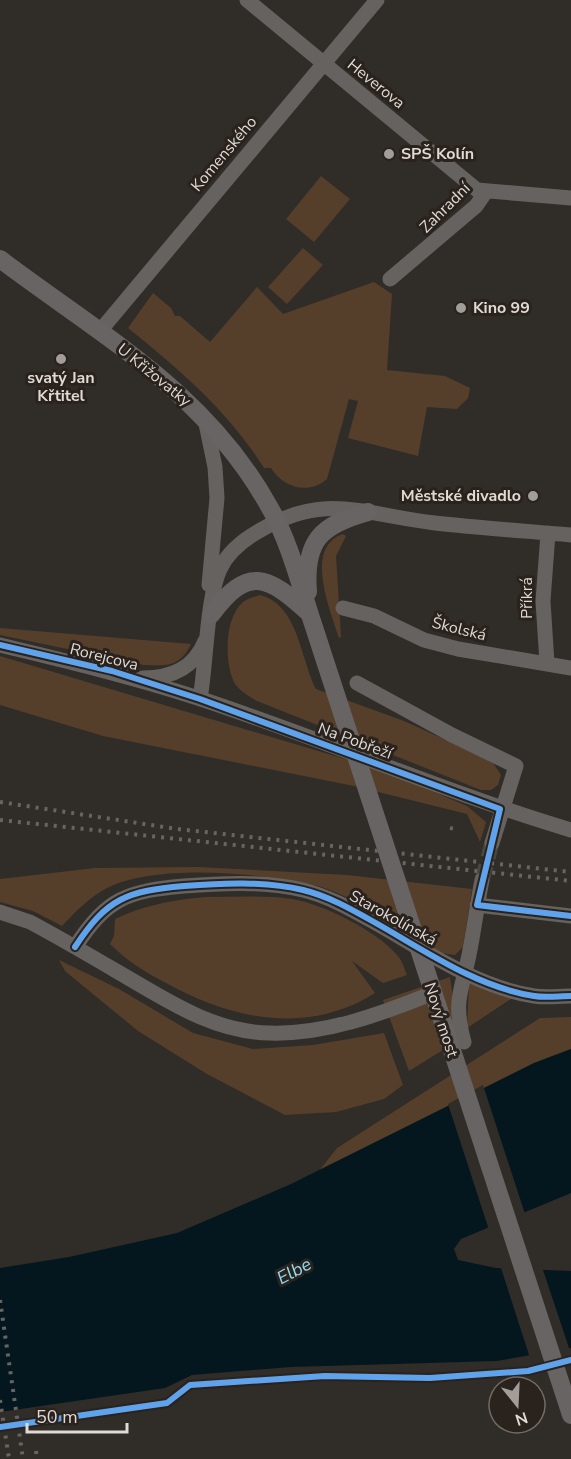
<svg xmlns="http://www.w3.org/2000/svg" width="571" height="1459" font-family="'Nunito Sans',sans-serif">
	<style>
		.green { fill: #553f2b }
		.water { fill: #05171e }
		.pier { fill: #302c28 }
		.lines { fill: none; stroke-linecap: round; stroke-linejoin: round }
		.minor-tunnel { stroke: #4a4642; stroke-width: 15; stroke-dasharray: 15 8; stroke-linecap: butt }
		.minor { stroke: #65625f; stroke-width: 15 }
		.major { stroke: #696464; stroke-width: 18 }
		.rail { stroke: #676462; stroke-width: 4; stroke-dasharray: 3 6; stroke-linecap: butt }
		.cycleway-casing { stroke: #2a221c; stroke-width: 10 }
		.cycleway { stroke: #60a3ed; stroke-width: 6 }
		.poi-dot { fill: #a29d99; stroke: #2a221c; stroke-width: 2 }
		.labels { text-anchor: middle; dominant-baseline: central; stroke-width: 6; stroke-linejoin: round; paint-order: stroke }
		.street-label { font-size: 16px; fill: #dfdad6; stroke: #2a221c }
		.poi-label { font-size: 16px; font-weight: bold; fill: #dfdad6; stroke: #2a221c; text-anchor: start }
		.water-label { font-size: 18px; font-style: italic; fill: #8fdcf7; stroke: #2a221c }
	</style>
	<rect width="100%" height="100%" fill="#302c28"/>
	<path class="green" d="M321,176L350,199L314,242L286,219Z
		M303,248L323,265L287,304L268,287Z
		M374,282L392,294L387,370L445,376L470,388L468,398L457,409L427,407L418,456L348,438L358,401L349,399L327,479C309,495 283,488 271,468H264C228,411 180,370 128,328L153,293L171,308L175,316H180L210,342L257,287L283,314Z
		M343,534L346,536L336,556L341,637L339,638C331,612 303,547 343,534Z
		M260,595C298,604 301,660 316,689L404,721L492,761L501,775L498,785L491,790H481L257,701C249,696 241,692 235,684C224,664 224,618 243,602C248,598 255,597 260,595Z
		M0,628L191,644C180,667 167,666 144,665L0,635Z
		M0,656L385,771L467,806L486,822L480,842L467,814L354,786L103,736L0,705Z
		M198,867L347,875L472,889L463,947L455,955C424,953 403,926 376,912C357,903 334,889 314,885C259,873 158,863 107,888C91,896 74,913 62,926L33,911L0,902V879L95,868Z
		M205,897C234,897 264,895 292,899C323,904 377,931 397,955C402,960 404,968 407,975L383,983L352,961L375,993C307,1036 231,1019 166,983C145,972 127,961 110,944L114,936L115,919C144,905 173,900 205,897Z
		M59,960L119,989L193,1033L253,1049L313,1045L384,1033L403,1085L384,1099L336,1112L285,1115L207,1074L138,1031L65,971Z
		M450,977L459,1040L409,1071L383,1000Z
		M469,983L517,995L467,1028Z
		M571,1017V1049L534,1063L319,1171L337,1148L540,1018Z"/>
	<path class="water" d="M571,1049V1193L461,1239L454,1249L458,1260L496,1268L571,1271V1348L497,1361L291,1367L192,1375L165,1388L0,1412V1268L69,1257L177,1233L291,1184L534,1063Z"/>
	<path class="pier" d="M483,1085L525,1214L489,1230L448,1104Z
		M500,1265L542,1267L570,1351L530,1358Z"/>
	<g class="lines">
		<path class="minor-tunnel" d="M482,880L492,843"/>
		<path class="minor" d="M247,0L477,190L571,198
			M390,279L476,206L485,193
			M100,331L377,0
			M205,419L215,467L217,498L209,585
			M343,608L374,616L424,640L458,649L571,668
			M0,645C67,661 133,677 198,698C323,739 444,792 571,830
			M547,663L543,601L548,533
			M143,678C172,678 194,668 205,641
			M357,683L452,735L516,766L492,843
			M200,699C206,665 207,597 220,569C228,552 243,540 259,531C326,491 364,515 435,523C480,528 526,531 571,535
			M477,905L571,916
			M0,912L30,922C60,938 89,955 118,972C165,999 212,1032 269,1033C325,1035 381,1014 433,993
			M75,947C107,898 127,891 184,886C222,883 265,881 303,890C328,896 351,909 374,922C424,950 476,987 534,996C546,998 559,996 571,996
			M464,1042C453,1001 461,993 469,955C474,930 477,905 482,880"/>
		<path class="major" d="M0,259C102,336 206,392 270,508C290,543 300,585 313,624L571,1415
			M308,592C304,540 321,525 368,512
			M211,615C248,565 267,575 309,613"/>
		<path class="rail" d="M0,802L177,829L571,872
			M0,820L571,881
			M450,828L455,829
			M0,1300L23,1459
			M0,1400L9,1459
			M36,1451L37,1459"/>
		<defs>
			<path id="cycleway" d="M0,645L112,671L200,699L500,809L477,905L571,916
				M75,947C107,898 127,891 184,886C222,883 265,881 303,890C328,896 351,909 374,922C424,950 476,987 534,996C546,998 559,996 571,996
				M0,1427L167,1403L190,1385L325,1376L430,1378L528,1371L571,1360"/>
		</defs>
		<use href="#cycleway" class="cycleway-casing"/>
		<use href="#cycleway" class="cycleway"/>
	</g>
	<g class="poi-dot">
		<circle cx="389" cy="154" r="6"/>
		<circle cx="461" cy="308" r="6"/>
		<circle cx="61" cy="359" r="6"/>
		<circle cx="533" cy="496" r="6"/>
	</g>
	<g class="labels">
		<g class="street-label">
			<text transform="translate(376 84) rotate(39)">Heverova</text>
			<text transform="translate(224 154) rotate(-50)">Komenského</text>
			<text transform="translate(445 208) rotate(-45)">Zahradní</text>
			<text transform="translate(154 375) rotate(39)">U Křižovatky</text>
			<text transform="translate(527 598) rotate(-90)">Příkrá</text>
			<text transform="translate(459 629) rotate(14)">Školská</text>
			<text transform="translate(104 657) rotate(14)">Rorejcova</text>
			<text transform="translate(355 741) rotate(20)">Na Pobřeží</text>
			<text transform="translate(393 918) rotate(29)">Starokolínská</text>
			<text transform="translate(441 1020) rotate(72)">Nový most</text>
		</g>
		<g class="poi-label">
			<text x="401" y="154">SPŠ Kolín</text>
			<text x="473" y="308">Kino 99</text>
			<text x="61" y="378" text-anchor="middle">svatý Jan<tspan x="61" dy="18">Křtitel</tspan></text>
			<text x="521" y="496" text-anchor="end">Městské divadlo</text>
		</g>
		<g class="water-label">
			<text transform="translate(294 1271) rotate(-28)">Elbe</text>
		</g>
	</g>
	<g transform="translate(517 1405) rotate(162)"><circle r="28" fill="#2a221c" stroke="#726c66" stroke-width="1.5"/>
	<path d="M0-4.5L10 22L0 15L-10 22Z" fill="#a29d99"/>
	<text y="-9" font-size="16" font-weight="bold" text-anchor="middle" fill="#dfdad6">N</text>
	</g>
	<path d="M27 1423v9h100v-9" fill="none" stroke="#dfdad6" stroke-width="3"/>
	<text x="36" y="1423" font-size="18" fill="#dfdad6" stroke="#2a221c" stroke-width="4.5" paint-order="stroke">50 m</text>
</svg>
